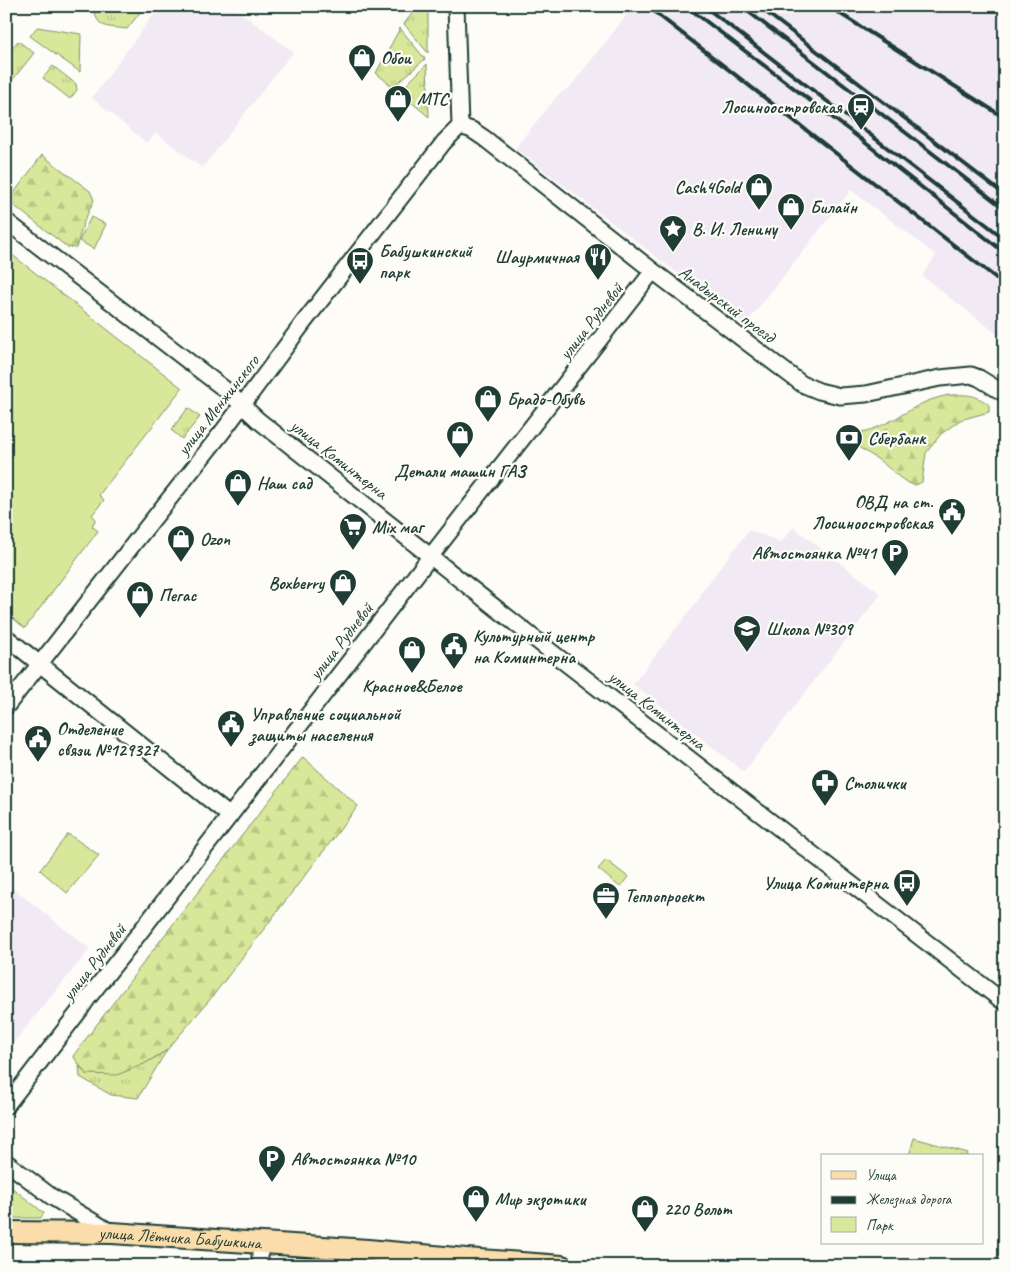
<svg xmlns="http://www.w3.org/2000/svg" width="1011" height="1272" font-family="Caveat,sans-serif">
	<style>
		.built { fill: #f1eaf5 }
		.grass { fill: url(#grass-tufts); stroke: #7c9267 }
		.forest { fill: url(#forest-firs); stroke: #7c9267 }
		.park { fill: #d8e79a; stroke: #7c9267 }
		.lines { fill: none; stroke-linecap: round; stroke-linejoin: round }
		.minor-casing { stroke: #1f3d34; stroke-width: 19 }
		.major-casing { stroke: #1f3d34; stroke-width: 24 }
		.minor { stroke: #fdfcf7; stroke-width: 15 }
		.major { stroke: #faddab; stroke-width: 20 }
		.rail { stroke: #1f3d34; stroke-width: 4 }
		.labels { text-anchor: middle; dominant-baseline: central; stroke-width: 4.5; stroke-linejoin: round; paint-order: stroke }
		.poi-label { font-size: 18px; font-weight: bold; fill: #1f3d34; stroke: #fdfcf7; text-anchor: start }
		.street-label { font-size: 18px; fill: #1f3d34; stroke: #fdfcf7 }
	</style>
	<defs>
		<pattern id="grass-tufts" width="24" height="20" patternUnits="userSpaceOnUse" patternTransform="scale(1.25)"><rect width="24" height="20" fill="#d8e79a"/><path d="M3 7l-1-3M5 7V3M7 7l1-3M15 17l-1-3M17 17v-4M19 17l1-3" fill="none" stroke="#b9c785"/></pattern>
		<pattern id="forest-firs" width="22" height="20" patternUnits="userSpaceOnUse" patternTransform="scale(1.25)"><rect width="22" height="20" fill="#d8e79a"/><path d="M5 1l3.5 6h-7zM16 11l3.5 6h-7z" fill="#b9c785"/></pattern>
	</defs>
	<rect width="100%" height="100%" fill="#fdfcf7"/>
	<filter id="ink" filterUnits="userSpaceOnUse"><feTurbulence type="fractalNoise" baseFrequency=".02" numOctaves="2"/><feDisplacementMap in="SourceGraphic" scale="10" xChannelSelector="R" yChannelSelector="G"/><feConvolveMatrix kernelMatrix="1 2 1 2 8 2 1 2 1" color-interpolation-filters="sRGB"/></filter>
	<g filter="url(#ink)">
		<path class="built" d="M160,6H232L293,52L202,168L156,133L147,143L92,98Z
			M615,6H1005V340L922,276L936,255L851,190L745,325L515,148L558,95L570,87L626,16Z
			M793,527L881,594L744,772L633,684L702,595L700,594L749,530L781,542Z
			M6,883L90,949L6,1052Z"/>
		<path class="grass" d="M93,6H145L127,29C105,26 98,30 93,6Z
			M418,6H428V53L404,24Z
			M400,28L425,59L393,87L376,73Z
			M18,41L34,53L6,88V56Z
			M427,64L429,117L399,92Z
			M53,66L76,84L77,90L70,99L43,78Z
			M188,408L200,417L182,439L171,430Z
			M167,1050L138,1098L111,1095L80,1077L79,1066L86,1074L144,1064Z"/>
		<path class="forest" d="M42,155L90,191L94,200L83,224L76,248L67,247L8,201Z
			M949,395C968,395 974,393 989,405V412L960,420L941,434L926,453L922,482C918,484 916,486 911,484C900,480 890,468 880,461C869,453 853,445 845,436L849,431C870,438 904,412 923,403C932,399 940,397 949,395Z
			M303,757L358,806L212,997L167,1050L144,1064L117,1075L86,1074L73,1056L160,941Z"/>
		<path class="park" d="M37,27L81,34L80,72L30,36Z
			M91,217L106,224L94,249L79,241Z
			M6,250L182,388L99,495L104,500L92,515L96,519L92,526L98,531L25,628L6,613Z
			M68,834L99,855L67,893L40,870Z
			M606,860L628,877L620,887L598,869Z
			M914,1138L968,1153L967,1156H909Z
			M6,1183L44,1213L41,1218H6Z"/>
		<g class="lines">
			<defs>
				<path id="minor" d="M456,6L460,126
					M460,126L472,130L484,138L653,271L802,384L819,391L840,396L866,394L940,378L971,375L979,378L1005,394
					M6,221L227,391L258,420L554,654L1005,1003
					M6,637L230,816
					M6,707L135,542L223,431L304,322L444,142L460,126
					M6,1106L80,1010L88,998L123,954L416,575L653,271
					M6,1162L52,1197L112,1233
					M260,1266V1244"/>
				<g id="major">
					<path id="s1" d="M6,1232L112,1233L368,1250L466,1259L562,1266"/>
				</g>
			</defs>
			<use href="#minor" class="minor-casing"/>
			<use href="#major" class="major-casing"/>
			<use href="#minor" class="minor"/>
			<use href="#major" class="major"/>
			<path class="rail" d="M647,6L1005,285
				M686,6L858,137L1005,253
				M704,6L1005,239
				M741,6L1005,209
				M758,6L1005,195
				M828,6L1005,118"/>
		</g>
	</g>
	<defs>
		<symbol id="shop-pin" viewBox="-11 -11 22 30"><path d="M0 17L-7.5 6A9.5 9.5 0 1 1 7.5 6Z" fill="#1f3d34" stroke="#fdfcf7"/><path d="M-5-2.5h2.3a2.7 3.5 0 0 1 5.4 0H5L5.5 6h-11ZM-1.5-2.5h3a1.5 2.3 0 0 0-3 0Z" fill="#fff"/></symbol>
		<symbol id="station-pin" viewBox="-11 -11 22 30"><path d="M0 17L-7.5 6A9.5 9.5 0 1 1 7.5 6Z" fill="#1f3d34" stroke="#fdfcf7"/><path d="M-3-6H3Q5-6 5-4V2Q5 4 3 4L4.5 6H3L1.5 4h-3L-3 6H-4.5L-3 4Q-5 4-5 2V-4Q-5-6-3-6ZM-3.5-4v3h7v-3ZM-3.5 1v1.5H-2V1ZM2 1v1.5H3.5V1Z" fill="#fff"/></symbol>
		<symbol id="sight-pin" viewBox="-11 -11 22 30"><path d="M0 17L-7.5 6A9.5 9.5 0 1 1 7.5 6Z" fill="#1f3d34" stroke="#fdfcf7"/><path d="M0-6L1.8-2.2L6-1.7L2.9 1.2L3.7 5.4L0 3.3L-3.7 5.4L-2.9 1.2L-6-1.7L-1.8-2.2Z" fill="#fff"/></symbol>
		<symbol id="restaurant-pin" viewBox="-11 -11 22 30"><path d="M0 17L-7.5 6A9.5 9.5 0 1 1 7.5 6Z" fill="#1f3d34" stroke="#fdfcf7"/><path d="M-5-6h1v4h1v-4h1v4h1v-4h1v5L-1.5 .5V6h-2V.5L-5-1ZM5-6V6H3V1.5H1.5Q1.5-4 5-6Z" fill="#fff"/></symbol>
		<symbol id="bus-pin" viewBox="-11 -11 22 30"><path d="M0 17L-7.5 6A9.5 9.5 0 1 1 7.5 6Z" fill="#1f3d34" stroke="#fdfcf7"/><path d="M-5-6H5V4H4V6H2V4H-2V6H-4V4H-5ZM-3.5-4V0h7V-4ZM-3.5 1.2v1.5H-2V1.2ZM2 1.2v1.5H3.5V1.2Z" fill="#fff"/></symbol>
		<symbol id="bank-pin" viewBox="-11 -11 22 30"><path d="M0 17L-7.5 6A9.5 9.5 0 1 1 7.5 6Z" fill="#1f3d34" stroke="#fdfcf7"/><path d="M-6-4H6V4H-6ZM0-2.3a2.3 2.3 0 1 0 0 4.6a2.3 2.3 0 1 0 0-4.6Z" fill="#fff"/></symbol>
		<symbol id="civic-pin" viewBox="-11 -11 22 30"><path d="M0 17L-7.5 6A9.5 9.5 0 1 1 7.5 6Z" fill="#1f3d34" stroke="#fdfcf7"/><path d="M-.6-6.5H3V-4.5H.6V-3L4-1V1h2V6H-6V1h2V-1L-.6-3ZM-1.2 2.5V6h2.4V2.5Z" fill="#fff"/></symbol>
		<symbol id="supermarket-pin" viewBox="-11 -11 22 30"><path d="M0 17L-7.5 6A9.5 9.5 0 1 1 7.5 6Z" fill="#1f3d34" stroke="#fdfcf7"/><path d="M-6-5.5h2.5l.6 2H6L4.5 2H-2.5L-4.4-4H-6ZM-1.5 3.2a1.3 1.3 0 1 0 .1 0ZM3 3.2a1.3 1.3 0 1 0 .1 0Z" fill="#fff"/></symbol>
		<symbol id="parking-pin" viewBox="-11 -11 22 30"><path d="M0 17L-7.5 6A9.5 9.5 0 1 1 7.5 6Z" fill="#1f3d34" stroke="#fdfcf7"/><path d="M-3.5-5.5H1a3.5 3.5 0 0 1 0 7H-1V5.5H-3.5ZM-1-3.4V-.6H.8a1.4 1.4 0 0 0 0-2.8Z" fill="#fff"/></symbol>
		<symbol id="school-pin" viewBox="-11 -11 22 30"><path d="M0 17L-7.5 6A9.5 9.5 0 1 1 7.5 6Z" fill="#1f3d34" stroke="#fdfcf7"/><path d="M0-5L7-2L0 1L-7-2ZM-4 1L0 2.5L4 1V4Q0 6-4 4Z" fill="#fff"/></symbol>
		<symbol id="pharmacy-pin" viewBox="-11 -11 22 30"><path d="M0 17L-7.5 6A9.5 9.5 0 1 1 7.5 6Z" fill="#1f3d34" stroke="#fdfcf7"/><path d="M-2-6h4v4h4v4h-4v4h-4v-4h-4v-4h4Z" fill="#fff"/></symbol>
		<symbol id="office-pin" viewBox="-11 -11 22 30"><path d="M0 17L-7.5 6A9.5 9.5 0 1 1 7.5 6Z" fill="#1f3d34" stroke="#fdfcf7"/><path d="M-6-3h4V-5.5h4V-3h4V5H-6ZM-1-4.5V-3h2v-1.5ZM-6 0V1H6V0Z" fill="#fff"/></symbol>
	</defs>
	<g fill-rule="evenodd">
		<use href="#shop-pin" x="346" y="42" width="32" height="43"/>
		<use href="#shop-pin" x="382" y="83" width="32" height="43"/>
		<use href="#station-pin" x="845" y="91" width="32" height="43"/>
		<use href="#shop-pin" x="743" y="171" width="32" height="43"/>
		<use href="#shop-pin" x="775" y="191" width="32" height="43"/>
		<use href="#sight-pin" x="657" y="213" width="32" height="43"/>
		<use href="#restaurant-pin" x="582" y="241" width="32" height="43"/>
		<use href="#bus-pin" x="344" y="245" width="32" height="43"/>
		<use href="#shop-pin" x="472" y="383" width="32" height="43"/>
		<use href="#shop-pin" x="444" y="419" width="32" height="43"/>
		<use href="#bank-pin" x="833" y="422" width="32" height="43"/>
		<use href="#shop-pin" x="222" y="467" width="32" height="43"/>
		<use href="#civic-pin" x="936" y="496" width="32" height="43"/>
		<use href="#supermarket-pin" x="337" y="511" width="32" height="43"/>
		<use href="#shop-pin" x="165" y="523" width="32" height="43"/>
		<use href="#parking-pin" x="879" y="537" width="32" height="43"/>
		<use href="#shop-pin" x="327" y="567" width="32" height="43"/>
		<use href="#shop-pin" x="124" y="579" width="32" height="43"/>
		<use href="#school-pin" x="731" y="613" width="32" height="43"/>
		<use href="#civic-pin" x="438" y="630" width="32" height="43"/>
		<use href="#shop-pin" x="396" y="634" width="32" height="43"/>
		<use href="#civic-pin" x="215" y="708" width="32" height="43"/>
		<use href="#civic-pin" x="22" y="723" width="32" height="43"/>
		<use href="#pharmacy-pin" x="809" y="767" width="32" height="43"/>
		<use href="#bus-pin" x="891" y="867" width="32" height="43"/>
		<use href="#office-pin" x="590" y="880" width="32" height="43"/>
		<use href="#parking-pin" x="256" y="1143" width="32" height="43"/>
		<use href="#shop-pin" x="460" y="1183" width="32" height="43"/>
		<use href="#shop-pin" x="629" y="1193" width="32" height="43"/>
	</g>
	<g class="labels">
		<g class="poi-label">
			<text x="381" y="58">Обои</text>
			<text x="417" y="99">МТС</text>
			<text x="842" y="107" text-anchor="end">Лосиноостровская</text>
			<text x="740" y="187" text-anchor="end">Cash4Gold</text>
			<text x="810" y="207">Билайн</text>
			<text x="692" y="229">В. И. Ленину</text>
			<text x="379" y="251">Бабушкинский<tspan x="379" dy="21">парк</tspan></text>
			<text x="579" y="257" text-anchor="end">Шаурмичная</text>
			<text x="507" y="399">Брадо-Обувь</text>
			<text x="868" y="438">Сбербанк</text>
			<text x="460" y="471" text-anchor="middle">Детали машин ГАЗ</text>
			<text x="257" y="483">Наш сад</text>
			<text x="933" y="502" text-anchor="end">ОВД на ст.<tspan x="933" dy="21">Лосиноостровская</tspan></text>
			<text x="372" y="527">Mix маг</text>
			<text x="200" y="539">Ozon</text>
			<text x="876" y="553" text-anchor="end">Автостоянка №41</text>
			<text x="324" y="583" text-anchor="end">Boxberry</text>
			<text x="159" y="595">Пегас</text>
			<text x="766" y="629">Школа №309</text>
			<text x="473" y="636">Культурный центр<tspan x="473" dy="21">на Коминтерна</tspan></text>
			<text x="412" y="686" text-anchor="middle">Красное&amp;Белое</text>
			<text x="250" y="714">Управление социальной<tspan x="250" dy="21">защиты населения</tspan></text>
			<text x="57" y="729">Отделение<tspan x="57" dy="21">связи №129327</tspan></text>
			<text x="844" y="783">Столички</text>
			<text x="888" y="883" text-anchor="end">Улица Коминтерна</text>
			<text x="625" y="896">Теплопроект</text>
			<text x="291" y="1159">Автостоянка №10</text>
			<text x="495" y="1199">Мир экзотики</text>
			<text x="664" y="1209">220 Вольт</text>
		</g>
		<g class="street-label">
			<text transform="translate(727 304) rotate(37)">Анадырский проезд</text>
			<text transform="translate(591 321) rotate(-52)">улица Рудневой</text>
			<text transform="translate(218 405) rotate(-52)">улица Менжинского</text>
			<text transform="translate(339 459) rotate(38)">улица Коминтерна</text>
			<text transform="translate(341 641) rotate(-52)">улица Рудневой</text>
			<text transform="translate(657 710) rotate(38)">улица Коминтерна</text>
			<text transform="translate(94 962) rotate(-52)">улица Рудневой</text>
			<text stroke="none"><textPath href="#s1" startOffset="174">улица Лётчика Бабушкина</textPath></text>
		</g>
	</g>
	<rect width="1011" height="1272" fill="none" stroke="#fdfcf7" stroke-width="25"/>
	<rect x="12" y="12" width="986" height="1247" fill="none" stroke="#1f3d34" stroke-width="2" filter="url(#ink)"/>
	<rect x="821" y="1154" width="162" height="90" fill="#fdfcf7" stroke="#a4b0a9"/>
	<rect x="831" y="1171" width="25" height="8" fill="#faddab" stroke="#a4b0a9"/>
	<text x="866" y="1180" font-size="15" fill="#1f3d34">Улица</text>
	<rect x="831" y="1196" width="25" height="8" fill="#1f3d34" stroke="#a4b0a9"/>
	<text x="866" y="1204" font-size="15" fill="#1f3d34">Железная дорога</text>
	<rect x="831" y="1217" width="25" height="15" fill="#d8e79a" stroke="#a4b0a9"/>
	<text x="866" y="1230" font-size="15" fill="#1f3d34">Парк</text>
</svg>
